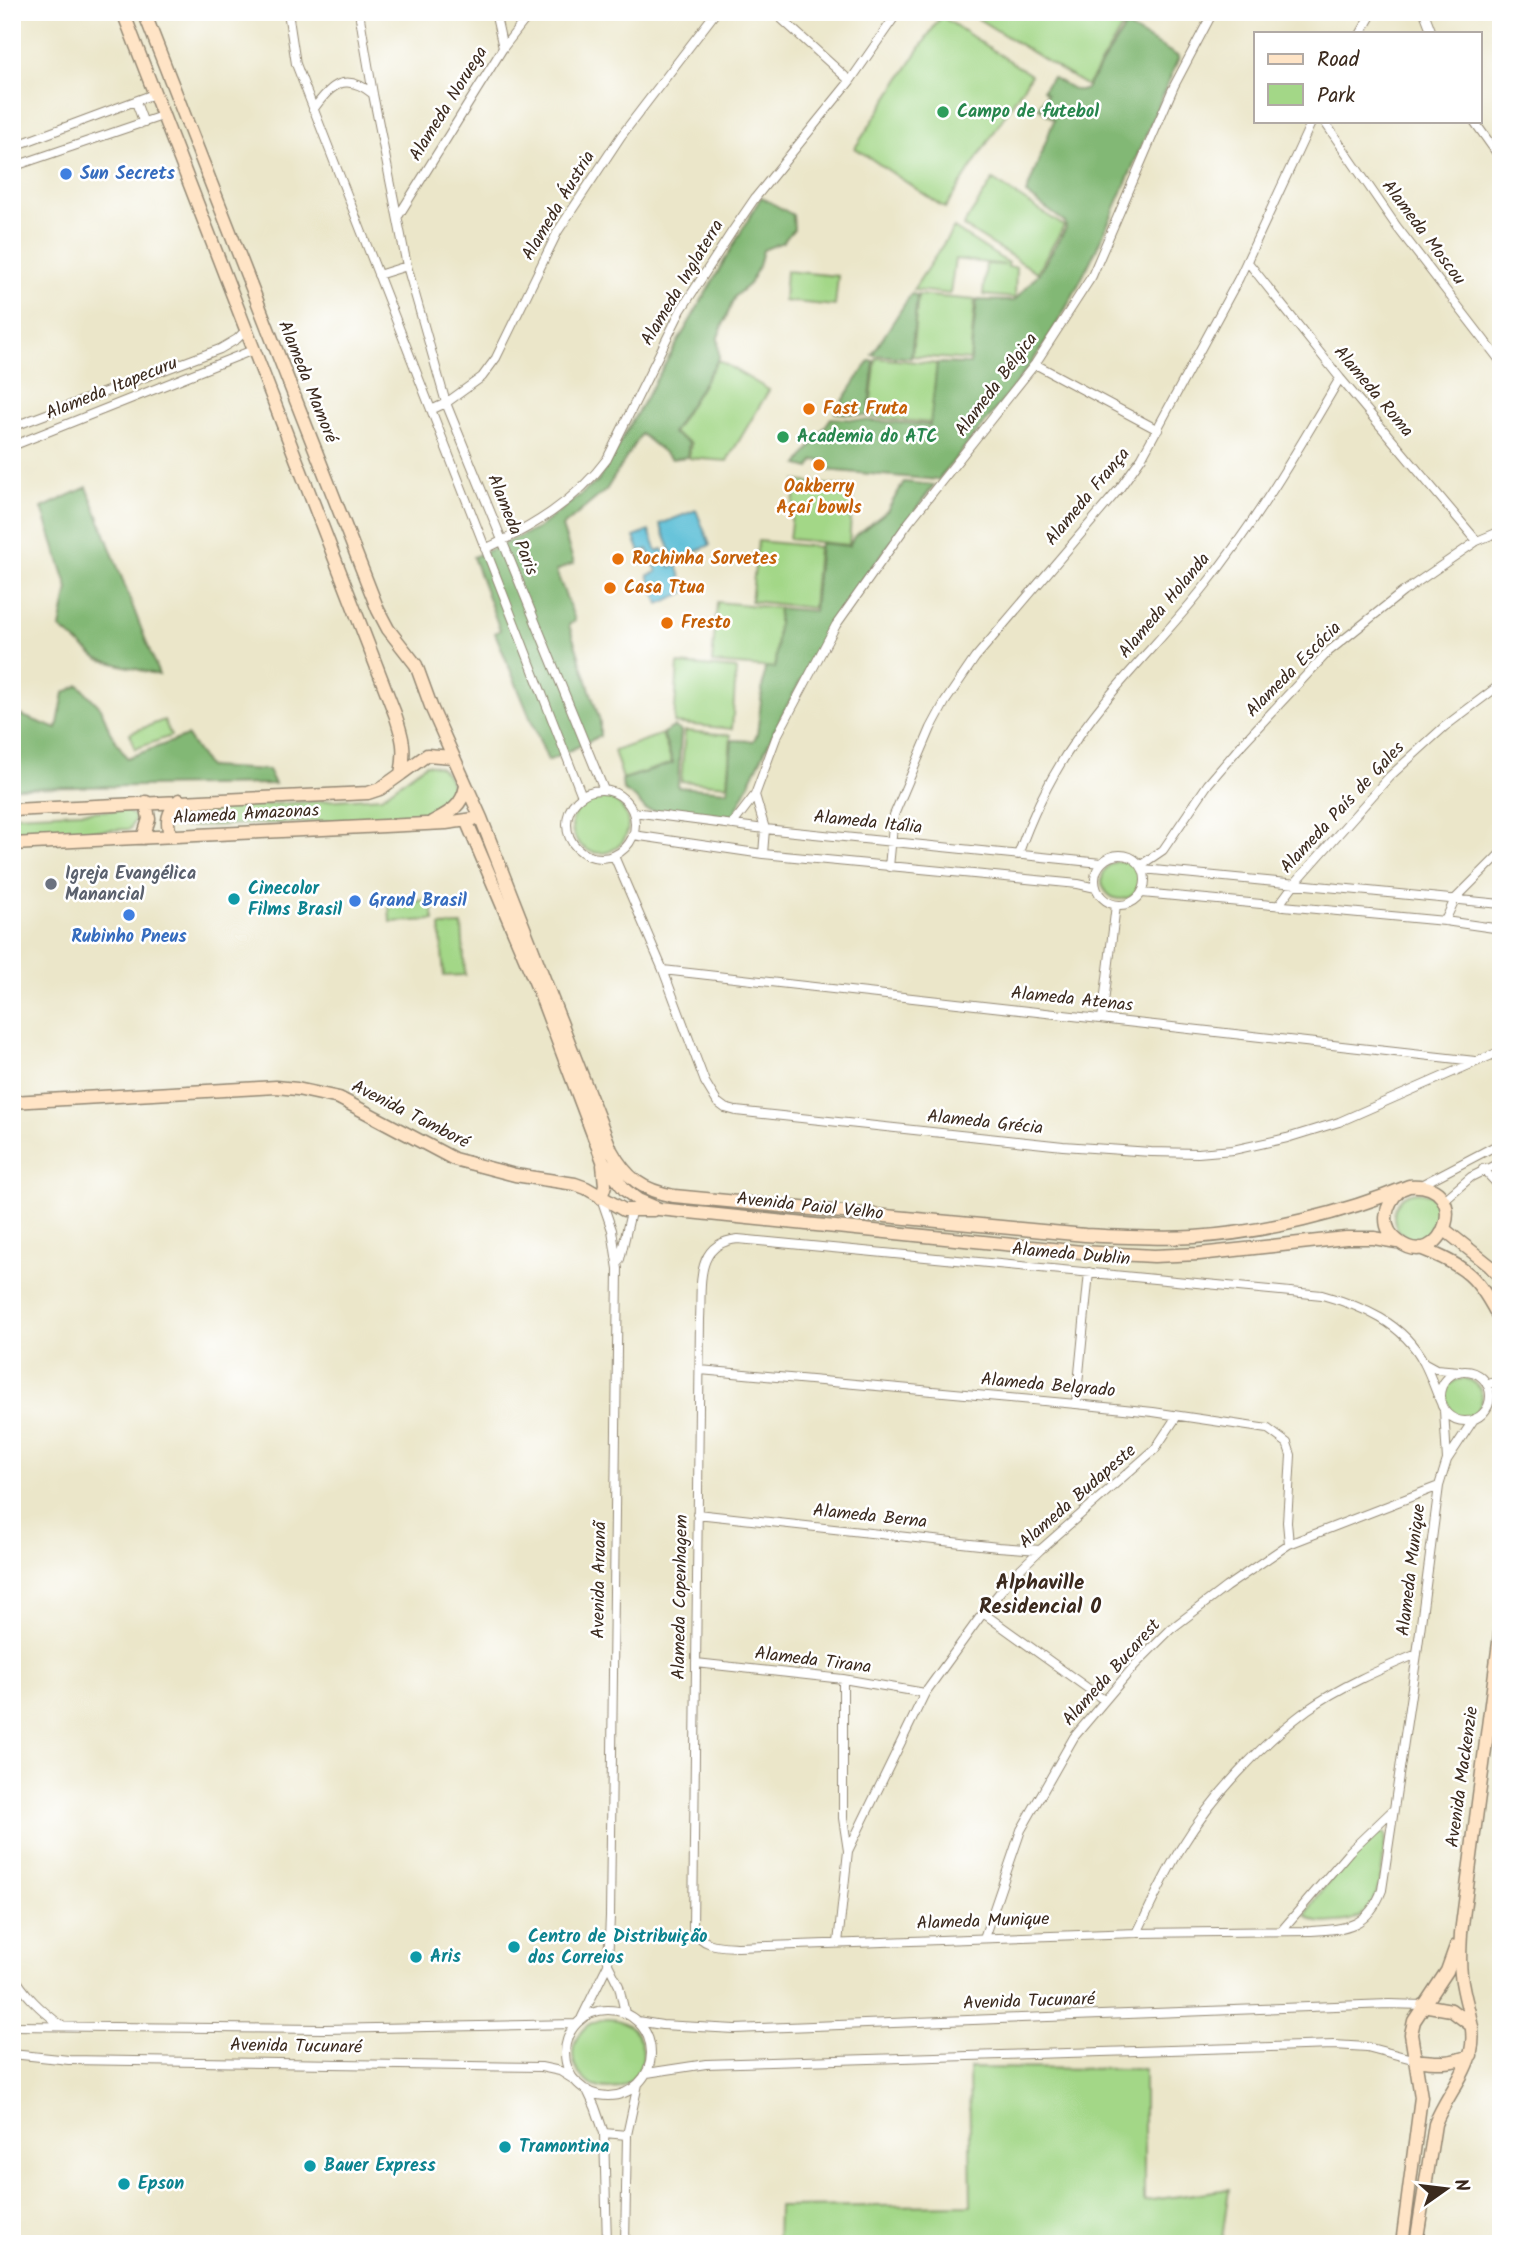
<svg xmlns="http://www.w3.org/2000/svg" width="1513" height="2256" font-family="Kalam,sans-serif">
	<style>
		.green { fill: #a3d787; stroke: #6f8052; stroke-width: 2 }
		.forest { fill: #82b874; stroke: #5e7149; stroke-width: 2 }
		.water { fill: #58bdd6; stroke: #4a747a; stroke-width: 2 }
		.lines { fill: none; stroke-linecap: round; stroke-linejoin: round }
		.street-casing { stroke: #938874; stroke-width: 10 }
		.secondary-casing { stroke: #938874; stroke-width: 15 }
		.street { stroke: #fff; stroke-width: 8 }
		.secondary { stroke: #ffe4c6; stroke-width: 12 }
		.leisure-dot { fill: #2e9e5b; stroke: #fff; stroke-width: 2.5 }
		.shop-dot { fill: #3f7fe0; stroke: #fff; stroke-width: 2.5 }
		.food-dot { fill: #e8710a; stroke: #fff; stroke-width: 2.5 }
		.worship-dot { fill: #6b7280; stroke: #fff; stroke-width: 2.5 }
		.culture-dot { fill: #0f9aa8; stroke: #fff; stroke-width: 2.5 }
		.labels { text-anchor: middle; dominant-baseline: central; stroke-width: 5; stroke-linejoin: round; paint-order: stroke }
		.street-label { font-size: 18px; fill: #3b2a1e; stroke: #fff }
		.leisure-label { font-size: 18px; font-weight: bold; fill: #27864d; stroke: #fff; text-anchor: start }
		.shop-label { font-size: 18px; font-weight: bold; fill: #366cbe; stroke: #fff; text-anchor: start }
		.food-label { font-size: 18px; font-weight: bold; fill: #c56008; stroke: #fff; text-anchor: start }
		.worship-label { font-size: 18px; font-weight: bold; fill: #5b616d; stroke: #fff; text-anchor: start }
		.culture-label { font-size: 18px; font-weight: bold; fill: #0d838f; stroke: #fff; text-anchor: start }
		.quarter-label { font-size: 21px; font-weight: bold; fill: #3b2a1e; stroke: #fff }
	</style>
	<rect width="100%" height="100%" fill="#fff"/>
	<filter id="ink" filterUnits="userSpaceOnUse"><feTurbulence type="fractalNoise" baseFrequency=".0143" numOctaves="2"/><feDisplacementMap in="SourceGraphic" scale="14" xChannelSelector="R" yChannelSelector="G"/><feConvolveMatrix kernelMatrix="1 2 1 2 8 2 1 2 1" color-interpolation-filters="sRGB"/></filter>
	<filter id="wash" filterUnits="userSpaceOnUse"><feTurbulence type="fractalNoise" baseFrequency=".00686" numOctaves="4" result="noise"/><feDisplacementMap in="SourceGraphic" scale="28" xChannelSelector="R" yChannelSelector="G"/><feGaussianBlur stdDeviation="1.57" result="paint"/><feColorMatrix in="noise" values="0 0 0 0 0 0 0 0 0 0 0 0 0 0 0 0 0 1.4 0 .05"/><feComposite in="paint" operator="in"/></filter>
	<g filter="url(#wash)">
		<rect width="100%" height="100%" fill="#ebe6c9"/>
		<path class="green" d="M967,12H1131L1087,86Z
			M941,16L1031,75L945,208L855,148Z
			M993,180L1064,226L1037,272L963,226Z
			M954,228L1008,263V267H1016L1015,298L983,295L986,264L1005,265L955,259L950,294L913,290Z
			M786,271L838,276L835,306L784,301Z
			M918,295L975,300L970,360L912,356Z
			M876,358L937,364L931,423L869,417Z
			M718,360L769,390L727,461L689,458L691,443L673,433Z
			M796,481L853,488L849,545L789,539Z
			M758,541L818,547L813,608L751,601Z
			M717,602L779,608L775,668L712,663Z
			M678,664L736,669L732,729L674,723Z
			M164,720L171,736L135,749L130,733Z
			M685,731L731,735L727,785L681,781Z
			M662,734L672,763L623,779L614,751Z
			M426,764C431,765 437,765 442,769C453,777 456,800 444,809C437,814 425,815 416,818L179,827L174,817L188,810L381,797Z
			M572 825a28 28 0 1 1 56 0a28 28 0 1 1-56 0Z
			M125,810L136,817L130,829L12,835V815Z
			M1102 880a19 19 0 1 1 38 0a19 19 0 1 1-38 0Z
			M431,900L434,920L390,922L389,903Z
			M462,925L465,975L444,976L440,926Z
			M1394 1216a24 24 0 1 1 48 0a24 24 0 1 1-48 0Z
			M1444 1398a19 19 0 1 1 38 0a19 19 0 1 1-38 0Z
			M1382,1832L1386,1835C1381,1870 1384,1921 1337,1922C1325,1923 1315,1925 1306,1915C1323,1883 1351,1858 1377,1833Z
			M573 2054a35 35 0 1 1 70 0a35 35 0 1 1-70 0Z
			M969,2068L1144,2069V2201L1229,2189L1222,2239L1243,2244H777L778,2207L971,2205Z"/>
		<path class="forest" d="M1126,26L1179,57C1138,151 1103,249 1049,337C1016,388 976,433 938,480L826,470L827,461L814,460L810,468L798,465L831,418L930,425L937,363L970,364L977,300L1014,301L1039,273L1066,228L1065,222L1026,194L1054,120L1038,107L1047,94L1043,90L1052,77L1075,90H1085Z
			M761,197L793,215L794,229L783,242L763,250L759,266L749,284L735,296L718,337L719,358L672,433L689,443L687,457L672,459L641,434L606,490L562,527L574,563L556,571L575,620L569,625L600,721V736L548,761L495,633L500,630L473,557L537,529L598,481Z
			M911,294L917,295L911,358L872,355Z
			M869,361H874L868,416L835,413Z
			M904,482L934,485L837,614L783,713L734,815L723,819L646,810L635,798L623,790L622,780L673,763L663,733L674,727L681,731L678,787L728,791L732,740L753,741L757,735L765,667L775,668L779,608L814,611L820,543L849,546L854,537L887,511Z
			M87,487L159,675L98,659L60,628L68,588L42,508Z
			M79,685L101,708L110,732L127,758L187,736L208,767L268,770L275,784L12,788V712L57,729L64,693Z"/>
		<path class="water" d="M696,510L710,545L675,561L660,524Z
			M649,531L657,551L663,549L670,567L677,565L686,592L659,604L648,575L657,572L648,549L640,552L634,537Z"/>
	</g>
	<g filter="url(#ink)">
		<g class="lines">
			<defs>
				<path id="street" d="M288,12L296,64L582,796
					M359,12L373,94L407,266L446,403L604,790
					M495,12L503,48
					M774,12L850,81
					M1424,12L1432,33
					M1361,33L1373,12
					M136,102L143,121L140,124
					M313,110C331,84 345,72 373,94
					M1324,121L1397,227L1501,362
					M1474,121L1501,159
					M12,147L154,94
					M12,167L162,116
					M399,215L503,48L531,12
					M1247,261L1340,378L1477,541
					M378,275L407,266
					M1035,364L1158,430
					M431,410L446,403L482,377L496,358L558,231L621,136L716,12
					M12,427L220,349L237,339L246,330
					M12,446L253,350
					M485,549C531,528 576,501 607,459L681,310L733,230L755,198L850,81L898,12
					M567 824a34 34 0 1 1 68 0a34 34 0 1 1-68 0Z
					M755,795L765,829L763,854
					M633,812L765,829L1101,863
					M732,825L755,795L776,738L836,625L909,522L1035,364L1092,276L1174,86L1213,12
					M633,835L763,854L1078,884L1096,888
					M1095 880a25 25 0 1 1 50 0a25 25 0 1 1-50 0Z
					M1018,855C1032,815 1053,772 1078,737C1115,683 1164,638 1204,587C1256,522 1298,450 1340,378
					M614,856L663,970L705,1082L717,1102L725,1108L736,1111L1063,1146L1151,1152L1198,1153L1233,1150L1287,1138L1339,1122L1501,1051
					M1141,865L1163,850L1208,784L1244,742L1328,652L1403,592L1477,541L1501,531
					M889,867L894,815L931,728L945,702L975,658L1120,488L1142,457L1239,278L1312,121
					M1143,869L1501,904
					M1142,893L1445,921L1501,929
					M1278,906L1295,883L1389,777L1444,727L1501,684
					M1445,921L1455,899L1501,853
					M663,970L1475,1061
					M1102,1019L1116,905
					M1483,1169L1501,1188
					M1419,1186L1501,1143
					M1443,1201L1471,1177L1501,1162
					M620,1259L631,1212
					M1425,1363L1436,1369L1459,1371
					M700,1370L1076,1404L1153,1412L1268,1429L1287,1443L1291,1455L1287,1522L1289,1544
					M1440 1396a25 25 0 1 1 50 0a25 25 0 1 1-50 0Z
					M1487,1385L1501,1379
					M1441,1403C1435,1390 1431,1376 1424,1363C1404,1323 1362,1306 1322,1295L738,1239C694,1243 702,1285 700,1319L693,1928C702,1947 719,1946 738,1947L1137,1933L1311,1931C1347,1929 1368,1927 1382,1890L1417,1654L1439,1486L1447,1460L1474,1419
					M1076,1404L1089,1272
					M1444,1410L1447,1460
					M697,1514L998,1547L1040,1550
					M983,1613L1104,1700
					M696,1663L843,1679L925,1693
					M843,1679V1818L848,1851
					M12,1836L16,1852L12,1962
					M1282,1930L1350,1851L1394,1809
					M1137,1933C1151,1905 1164,1875 1181,1848C1212,1797 1260,1745 1307,1710C1341,1686 1379,1670 1417,1654
					M984,1938L1021,1830L1074,1737L1135,1665L1171,1629L1226,1587L1289,1544L1439,1486
					M838,1943L848,1851L925,1693L983,1613L1013,1576L1040,1550L1155,1449L1177,1416
					M608,1964L619,1986L625,2013
					M12,1972C24,1995 41,2010 62,2026
					M565 2053a43 43 0 1 1 86 0a43 43 0 1 1-86 0Z
					M582,2017L608,1964L610,1916L618,1269L612,1230L601,1198
					M637,2021L662,2025L735,2029L1389,2004L1423,2005
					M12,2026L324,2029L576,2024
					M12,2054L69,2060L541,2067L560,2071L576,2081
					M647,2073L706,2064L1334,2045L1367,2047L1416,2060
					M587,2090L595,2107L604,2133L607,2244
					M604,2133L627,2135
					M625,2244L627,2135L638,2084"/>
				<path id="secondary" d="M144,12L378,610L388,629L416,665L432,709L481,818L611,1150C627,1179 642,1190 674,1196L1085,1235C1121,1237 1157,1239 1194,1237C1262,1233 1345,1213 1409,1186C1476,1181 1442,1276 1398,1241C1379,1227 1385,1204 1400,1190
					M401,774L427,755L452,757
					M12,810L368,793L380,789L401,774C406,749 403,738 395,714L123,12
					M466,820L539,991L603,1161L625,1190L638,1200L659,1209L1082,1252L1154,1256L1199,1254L1346,1238H1374L1397,1242
					M432,822C449,813 462,807 466,786
					M171,836C165,821 168,812 179,800
					M143,838L149,819L146,802
					M12,844L446,823L474,819
					M12,1102L276,1087L297,1089L339,1098L454,1159L515,1175L575,1184L586,1188L624,1210H654
					M601,1198L605,1185L603,1165
					M1445,1230L1489,1265L1501,1278
					M1420,1248C1466,1266 1479,1277 1501,1322
					M1423,2005L1451,2010L1472,2026
					M1416,2060C1437,2063 1452,2064 1471,2055
					M1402,2244L1421,2097L1411,2034L1414,2021L1447,1971L1456,1946
					M1416,2244L1435,2124C1444,2100 1466,2074 1471,2051C1476,2029 1467,2009 1463,1987C1459,1969 1460,1951 1461,1933L1501,1627"/>
			</defs>
			<use href="#street" class="street-casing"/>
			<use href="#secondary" class="secondary-casing"/>
			<use href="#street" class="street"/>
			<use href="#secondary" class="secondary"/>
		</g>
	</g>
	<g class="leisure-dot">
		<circle cx="943" cy="112" r="7"/>
		<circle cx="783" cy="437" r="7"/>
	</g>
	<g class="shop-dot">
		<circle cx="66" cy="174" r="7"/>
		<circle cx="355" cy="901" r="7"/>
		<circle cx="129" cy="915" r="7"/>
	</g>
	<g class="food-dot">
		<circle cx="809" cy="409" r="7"/>
		<circle cx="819" cy="465" r="7"/>
		<circle cx="618" cy="559" r="7"/>
		<circle cx="610" cy="588" r="7"/>
		<circle cx="667" cy="623" r="7"/>
	</g>
	<circle class="worship-dot" cx="51" cy="884" r="7"/>
	<g class="culture-dot">
		<circle cx="234" cy="899" r="7"/>
		<circle cx="514" cy="1947" r="7"/>
		<circle cx="416" cy="1957" r="7"/>
		<circle cx="505" cy="2147" r="7"/>
		<circle cx="310" cy="2166" r="7"/>
		<circle cx="124" cy="2184" r="7"/>
	</g>
	<g class="labels">
		<g class="street-label">
			<text transform="translate(449 104) rotate(-58)">Alameda Noruega</text>
			<text transform="translate(559 206) rotate(-59)">Alameda Áustria</text>
			<text transform="translate(1423 233) rotate(53)">Alameda Moscou</text>
			<text transform="translate(683 283) rotate(-59)">Alameda Inglaterra</text>
			<text transform="translate(307 382) rotate(68)">Alameda Mamoré</text>
			<text transform="translate(997 385) rotate(-53)">Alameda Bélgica</text>
			<text transform="translate(112 389) rotate(-22)">Alameda Itapecuru</text>
			<text transform="translate(1373 392) rotate(50)">Alameda Roma</text>
			<text transform="translate(1088 497) rotate(-50)">Alameda França</text>
			<text transform="translate(512 525) rotate(68)">Alameda Paris</text>
			<text transform="translate(1165 606) rotate(-50)">Alameda Holanda</text>
			<text transform="translate(1294 670) rotate(-45)">Alameda Escócia</text>
			<text transform="translate(1343 808) rotate(-47)">Alameda País de Gales</text>
			<text transform="translate(246 815) rotate(-3)">Alameda Amazonas</text>
			<text transform="translate(868 823) rotate(6)">Alameda Itália</text>
			<text transform="translate(1072 1000) rotate(6)">Alameda Atenas</text>
			<text transform="translate(410 1115) rotate(27)">Avenida Tamboré</text>
			<text transform="translate(985 1123) rotate(6)">Alameda Grécia</text>
			<text transform="translate(810 1207) rotate(6)">Avenida Paiol Velho</text>
			<text transform="translate(1071 1255) rotate(5)">Alameda Dublin</text>
			<text transform="translate(1048 1386) rotate(5)">Alameda Belgrado</text>
			<text transform="translate(1078 1497) rotate(-41)">Alameda Budapeste</text>
			<text transform="translate(870 1517) rotate(6)">Alameda Berna</text>
			<text transform="translate(1412 1570) rotate(-83)">Alameda Munique</text>
			<text transform="translate(600 1580) rotate(-89)">Avenida Aruanã</text>
			<text transform="translate(681 1597) rotate(-89)">Alameda Copenhagem</text>
			<text transform="translate(813 1661) rotate(7)">Alameda Tirana</text>
			<text transform="translate(1112 1673) rotate(-48)">Alameda Bucarest</text>
			<text transform="translate(1463 1777) rotate(-82)">Avenida Mackenzie</text>
			<text transform="translate(983 1922) rotate(-2)">Alameda Munique</text>
			<text transform="translate(1029 2002) rotate(-2)">Avenida Tucunaré</text>
			<text transform="translate(296 2047) rotate(1)">Avenida Tucunaré</text>
		</g>
		<g class="leisure-label">
			<text x="957" y="112">Campo de futebol</text>
			<text x="797" y="437">Academia do ATC</text>
		</g>
		<g class="shop-label">
			<text x="80" y="174">Sun Secrets</text>
			<text x="369" y="901">Grand Brasil</text>
			<text x="129" y="937" text-anchor="middle">Rubinho Pneus</text>
		</g>
		<g class="food-label">
			<text x="823" y="409">Fast Fruta</text>
			<text x="819" y="487" text-anchor="middle">Oakberry<tspan x="819" dy="21">Açaí bowls</tspan></text>
			<text x="632" y="559">Rochinha Sorvetes</text>
			<text x="624" y="588">Casa Ttua</text>
			<text x="681" y="623">Fresto</text>
		</g>
		<g class="worship-label">
			<text x="65" y="874">Igreja Evangélica<tspan x="65" dy="21">Manancial</tspan></text>
		</g>
		<g class="culture-label">
			<text x="248" y="889">Cinecolor<tspan x="248" dy="21">Films Brasil</tspan></text>
			<text x="528" y="1937">Centro de Distribuição<tspan x="528" dy="21">dos Correios</tspan></text>
			<text x="430" y="1957">Aris</text>
			<text x="519" y="2147">Tramontina</text>
			<text x="324" y="2166">Bauer Express</text>
			<text x="138" y="2184">Epson</text>
		</g>
		<g class="quarter-label">
			<text x="1040" y="1583">Alphaville<tspan x="1040" dy="24">Residencial 0</tspan></text>
		</g>
	</g>
	<rect width="1513" height="2256" fill="none" stroke="#fff" stroke-width="42"/>
	<rect x="1254" y="32" width="228" height="91" fill="#ffffff" stroke="#b1aaa5" stroke-width="2"/>
	<rect x="1268" y="54" width="35" height="10" fill="#ffe4c6" stroke="#b1aaa5" stroke-width="2"/>
	<text x="1317" y="66" font-size="21" fill="#3b2a1e">Road</text>
	<rect x="1268" y="84" width="35" height="21" fill="#a3d787" stroke="#b1aaa5" stroke-width="2"/>
	<text x="1317" y="102" font-size="21" fill="#3b2a1e">Park</text>
	<g transform="translate(1446 2189) rotate(76)" stroke="#ffffff" stroke-width="5" paint-order="stroke">
	<path d="M0-5L12 26L0 18L-12 26Z" fill="#3b2a1e"/>
	<text y="-10" font-size="19" font-weight="bold" text-anchor="middle" fill="#3b2a1e">N</text>
	</g>
</svg>
